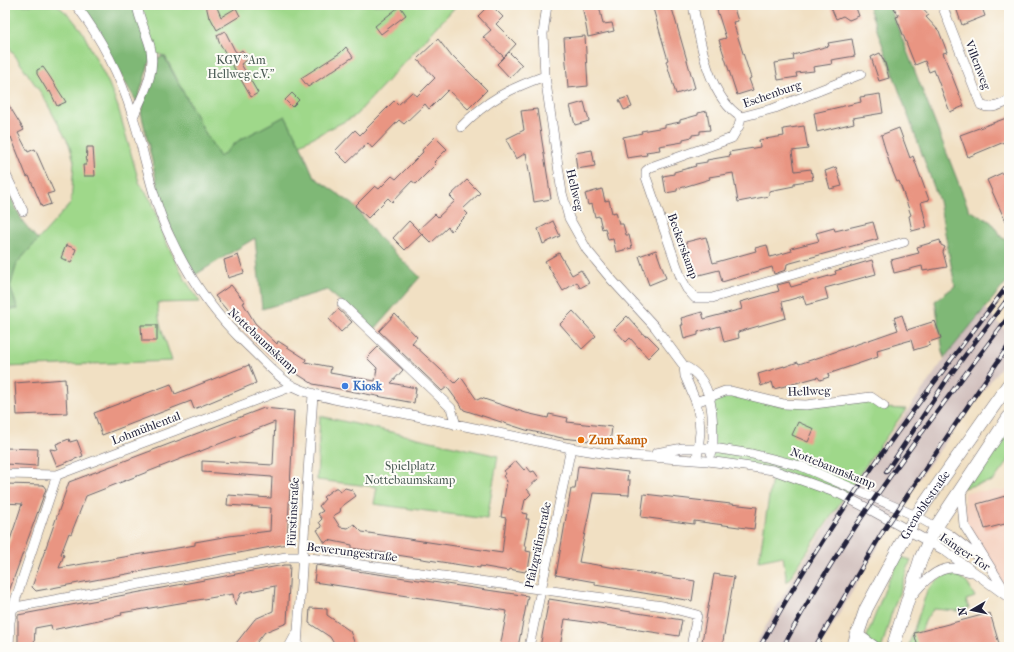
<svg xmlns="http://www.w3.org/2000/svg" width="1014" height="652" font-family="'IM FELL French Canon',serif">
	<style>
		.built { fill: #f5d3c2 }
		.industrial { fill: #d1c0bd }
		.green { fill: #9fd88a; stroke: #607d62 }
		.forest { fill: #7fb876; stroke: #506d58 }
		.building { fill: #e99582; fill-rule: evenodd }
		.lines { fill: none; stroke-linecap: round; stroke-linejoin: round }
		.street-casing { stroke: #6a646b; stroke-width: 10 }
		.secondary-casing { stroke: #6a646b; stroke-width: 14 }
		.street { stroke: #fff; stroke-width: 9 }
		.secondary { stroke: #fff; stroke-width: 13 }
		.rail-casing { stroke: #22223b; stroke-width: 4.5 }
		.rail { stroke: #fdfcf7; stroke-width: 3; stroke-dasharray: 9; stroke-linecap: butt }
		.shop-dot { fill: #3f7fe0; stroke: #fdfcf7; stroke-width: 1.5 }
		.food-dot { fill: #e8710a; stroke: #fdfcf7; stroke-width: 1.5 }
		.labels { text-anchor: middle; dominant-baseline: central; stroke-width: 4; stroke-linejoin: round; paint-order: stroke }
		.park-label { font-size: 12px; fill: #485953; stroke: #fdfcf7 }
		.street-label { font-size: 12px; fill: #22223b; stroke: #fdfcf7 }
		.shop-label { font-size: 12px; font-weight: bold; fill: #366cbe; stroke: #fdfcf7; text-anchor: start }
		.food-label { font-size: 12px; font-weight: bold; fill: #c56008; stroke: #fdfcf7; text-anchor: start }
	</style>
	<rect width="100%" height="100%" fill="#fdfcf7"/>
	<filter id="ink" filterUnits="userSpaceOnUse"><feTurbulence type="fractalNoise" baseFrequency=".025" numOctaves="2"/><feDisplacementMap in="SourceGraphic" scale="8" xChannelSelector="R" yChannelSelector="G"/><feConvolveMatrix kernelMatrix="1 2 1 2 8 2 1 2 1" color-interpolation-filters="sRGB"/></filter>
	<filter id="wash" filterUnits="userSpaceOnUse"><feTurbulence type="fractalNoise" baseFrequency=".012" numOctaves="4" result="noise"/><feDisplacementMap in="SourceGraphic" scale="16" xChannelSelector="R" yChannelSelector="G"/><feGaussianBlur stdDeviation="0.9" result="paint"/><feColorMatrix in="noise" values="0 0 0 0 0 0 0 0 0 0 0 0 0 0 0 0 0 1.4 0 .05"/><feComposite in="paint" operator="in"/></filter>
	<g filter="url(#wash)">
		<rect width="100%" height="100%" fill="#f1e0c3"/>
		<path class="built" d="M1009,490V594L966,525L964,492Z"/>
		<path class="industrial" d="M983,305L1009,335V356L914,485L820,647H754L796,573L838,508Z"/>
		<path class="green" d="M5,5H57L70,16L82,31L109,84L118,107L139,182L152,202L165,240L186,281L200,302L157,303L160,324L172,361L5,367V309H18L10,287L17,263L71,203L74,161L69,144L43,96L5,41Z
			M137,5H457L355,116L300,144L285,116L238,141L220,157L203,129L165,56L152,53Z
			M720,393L785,406L870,398L882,408L906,409L852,485L846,496L803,477L710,460L711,397Z
			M320,416L498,456L487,519L374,504L377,487L317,480Z
			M1009,419V460L993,481L962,488Z
			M773,471L844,497L787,582L783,556L759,561Z
			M901,557L911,560L891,615L882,647H863L888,581Z
			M946,574C963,574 968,583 975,597L966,600L969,608L957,611L934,609C922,620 922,632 918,647H908L927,591L935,582Z"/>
		<path class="forest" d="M78,5H137L151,57L137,102Z
			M868,5H889L969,210L991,222L1002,238L1009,240V279L944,358L935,301L955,286L939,201Z
			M164,56L203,129L220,157L238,141L285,116L300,144L314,177L354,205L378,237L420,277L374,330L327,290L262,309L255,238L195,275L174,238L161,201L141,112L150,79L152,60Z
			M5,186L23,222L38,240L17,263L10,287L18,309H5Z"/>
		<g id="blocks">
			<path class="building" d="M206,5H216L221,17L236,8L240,16L217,30L210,17L209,18Z
				M489,5H491L503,17L496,24L516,44L504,57L483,37L491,30L478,16Z
				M582,5H599L603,24L612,23L614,31L588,37Z
				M652,5H671L695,88L676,94L666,61L668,60Z
				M718,5H733L738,21L733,22L751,78L749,79L753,90L737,95L719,40L726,38L716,7H719Z
				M830,5H855L859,16L849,20L843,16L836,19Z
				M898,5H920L929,15L926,17L939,31L947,52L943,53L964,106L950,112L934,70L929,72L925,61L915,65L896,17L899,16L894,8Z
				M955,5H981L985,16L962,25Z
				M400,6L406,15L381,34L375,26Z
				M225,31L235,51L238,53L242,50L249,59L241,64L258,93L251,97L219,42L217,35Z
				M585,36L588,86L568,88L564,38Z
				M438,39L452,57L453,56L487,90L468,109L448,90L429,109L425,104L404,124L399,120L372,148L368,143L347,163L335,151L355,130L360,135L394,101L398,105L412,92L417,96L435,78L417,59Z
				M852,39L855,56L831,60L832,64L813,67L814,71L796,73L797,77L778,80L775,63L794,60L793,55L829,46L828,43Z
				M346,47L353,57L308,87L301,78L340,53Z
				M509,52L522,65L510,78L497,64Z
				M880,53L885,63L889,78L879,81L871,57Z
				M43,67L48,74L66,102L57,106L50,91L48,92L37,74V70Z
				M292,93L299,100L292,107L285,100Z
				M880,94L883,113L853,118L854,123L817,132L814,113L861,102L860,97Z
				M628,97L632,107L624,110L619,100Z
				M5,99L24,130L18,133L28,152L35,149L54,192L47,194L51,204L42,207L29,176L27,177L11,137L9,138L5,131Z
				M584,102L589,121L575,125L570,106Z
				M537,109L551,199L534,202L526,153L516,159L506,139L524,130L521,111Z
				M707,111L710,130L700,131V134L692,135V137L683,139V142L659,146L660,150L646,152L647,155L627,158L623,137L642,133L641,131L665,127V125L680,122V120L698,115V113Z
				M1009,117V140L968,157L960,135Z
				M804,126L808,149L792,151L795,171L811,169L813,180L794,183V186L769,191V196L738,202L733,173L709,177L710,179L677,189V191L666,193L663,176L674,174V172L696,166L695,164L707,162V160L730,156L729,152L760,147L759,140L784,136L783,129Z
				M899,128L910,158L913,156L929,200L921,202L927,227L912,231L909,216L911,215L899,181L897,182L890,165L881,135Z
				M435,137L447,149L434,162L436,164L416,184L412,181L392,202L388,198L368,218L355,206L375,186L379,189L392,176L396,179L423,152L422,150Z
				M87,147H93L95,176H84L83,165H86Z
				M592,150L595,166L577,169L575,153Z
				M836,167L842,186L830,189L825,171Z
				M1006,171L1009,178V229L987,180Z
				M467,180L480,193L463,209L468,214L451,231L448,227L431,243L418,230L435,214L438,217L455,201L450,196Z
				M602,189L605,201L609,200L612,213L616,212L619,224H623L626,235H629L632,248L616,252L613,239L608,240L605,228L602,229L599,216L595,217L592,204L588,205L585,194Z
				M409,221L422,234L405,250L393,238Z
				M553,221L560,236L543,244L538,229Z
				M873,222L878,239L787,264L786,270L774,274L772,267L722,282L719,270L695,276L686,242L706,237L713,263L756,251L755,248L767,245L770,257L792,251L791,248L819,241L816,233L834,228L835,231Z
				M940,240L941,245L945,247L943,252L947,267L923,271L922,266L894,273L891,260L919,253L917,247Z
				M66,245L76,249L71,263L61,258Z
				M656,250L666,278L649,285L639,256Z
				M559,253L572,275L581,270L589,283L580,288L577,282L563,291L545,261Z
				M238,255L244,273L228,278L224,260Z
				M872,260L876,274L825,288L828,299L806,305L803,296L782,302L786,318L738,332L739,338L724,342L720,326L698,332V335L684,339L681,325H683L681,318L702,312L704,319L742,309L740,302L779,291L777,285L789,282L791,287L836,274L835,271Z
				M231,285L245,302L243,303L255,323L277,344L278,341L306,359L305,362L331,367L330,373L375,381L377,368L367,358L378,347L403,370L391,383L416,388L414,403L313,384L283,365L269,355L245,332L215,296Z
				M338,309L352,322L341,332L329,319Z
				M573,311L596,336L582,349L560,324Z
				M395,314L417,337L412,343L455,383L461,377L477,400L481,398L526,413L548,418L549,414L568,418L567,422L612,427L610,443L562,438L526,430L464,410L447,387L442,391L379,331Z
				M902,315L907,330L935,321L941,338L929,342L930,345L914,350L911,340L877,350L878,357L828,374L829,377L820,380L818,377L774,389L772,382L761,386L758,374L784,366V367L798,362L799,364L823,356L898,330L894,318Z
				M627,316L645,336L647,335L659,347L648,358L630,338L626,342L614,329Z
				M141,325H157V341H142Z
				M249,365L256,383L194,409L191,401L102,435L94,413L171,384L175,394Z
				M65,379L67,413L17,415L15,383Z
				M264,408L294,411L287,544L36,591L32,587L69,482ZM275,422L273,465L202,461V472L272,477L271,498L228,495L227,505L271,508L270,531L229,536L195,542V545L59,568L64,555L61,554L69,533L71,534L86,496Z
				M798,422L814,429L808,442L792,435Z
				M69,439L70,442L77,440L83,456L57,466L50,449L58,450L56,444Z
				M5,448L38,449L37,466L5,464Z
				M516,461L524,470L527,467L531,472L534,471L539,478L527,489L531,494L525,500L522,513L527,514L526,519H529L524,546H527L526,551L531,552L528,570H526L525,572L509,569V571L480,566V568L352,548V545L328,540L325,543L317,530L322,527L319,522L322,519L318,514L323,511L319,506L325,499L323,497L335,488H338L340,492L345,488L352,490L356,496L341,507L340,512L333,516L340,527L348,528L354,524L362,532L502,553L506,518L501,517L507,481L503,476L506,474L504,471Z
				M578,466L628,472L627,480H630L629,495L593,493L579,562L695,581L692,601L595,585V582L556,575L571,489H575Z
				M5,484L43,485L46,489L7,597H5V555L22,504L5,503Z
				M644,494L757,507L754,529L694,521V524L641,517Z
				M1009,495V523L985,529L977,504Z
				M284,565H290L287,623L265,632L253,647H233L255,619L273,611L275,586L241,593L235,605L233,594L121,613L122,615L52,630L51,625L35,628L34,647H18V615Z
				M316,565L528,596L518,647H500L507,611L314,582Z
				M714,574L734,577L722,647H701Z
				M549,599L682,620L679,636L565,619L560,647H540Z
				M310,608L327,609V615L350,631L356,647H336L330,637L309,623Z
				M990,613L1000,647H918L914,633Z"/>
		</g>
	</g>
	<g filter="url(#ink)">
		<use href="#blocks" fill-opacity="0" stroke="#6a646b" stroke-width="1"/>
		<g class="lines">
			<defs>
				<path id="street" d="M76,5C102,39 121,77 133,117C146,157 152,201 171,239C190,280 215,315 248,346C261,358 278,378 293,386C306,393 320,396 334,399L571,448L608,454L708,461L773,470L840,494L871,510L944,550L1008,597
					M547,5L543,34L545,76L562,193L569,218L587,250L611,279L655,327L684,366L685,376L696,402L699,416L700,432L697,459
					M693,5C700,41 708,97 741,117L775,108L861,74
					M942,5L981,105C991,110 999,105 1009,101
					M133,117C143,95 157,71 150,46C146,32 139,19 137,5
					M741,117L739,126L732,138L651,167L646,171V177L681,278L687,289L695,298H712L904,242
					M461,127C487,100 511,88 545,76
					M5,173L23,211
					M342,304L451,408L456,425
					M684,366C715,379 713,420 713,448L711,453
					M696,402L725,391H731L784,404L806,405L871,397L884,406
					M656,453L683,448H713L752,454L801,466L916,516L950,535L987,564
					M5,474L57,475L293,386
					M961,490L964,525L1007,594
					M911,597C921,584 935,568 952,568C958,568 965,571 971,572
					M5,609L286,557H303L663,606L697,615L691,647
					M9,647L10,622L13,607L57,475
					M289,647L296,634
					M297,647L313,394
					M529,647L571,448"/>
				<g id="secondary">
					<path d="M856,635L873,647"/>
					<path id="s1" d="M853,647L866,609L916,516L1009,384"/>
					<path d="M893,647L921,558L936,527L1009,417"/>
				</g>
			</defs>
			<use href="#street" class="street-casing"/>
			<use href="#secondary" class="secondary-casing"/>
			<use href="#street" class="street"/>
			<use href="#secondary" class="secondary"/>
			<defs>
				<path id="rail" d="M886,472L948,378L1009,297
					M760,647C829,518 920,400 1009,284
					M783,647C846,528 929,423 1009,316
					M815,647L882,533L1009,345"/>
			</defs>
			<use href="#rail" class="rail-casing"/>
			<use href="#rail" class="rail"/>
		</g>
	</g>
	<circle class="shop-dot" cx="345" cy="386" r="4"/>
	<circle class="food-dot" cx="581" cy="440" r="4"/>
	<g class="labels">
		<g class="park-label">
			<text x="241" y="60">KGV "Am<tspan x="241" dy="14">Hellweg e.V."</tspan></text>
			<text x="410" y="466">Spielplatz<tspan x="410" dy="14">Nottebaumskamp</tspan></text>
		</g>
		<g class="street-label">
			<text transform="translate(978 65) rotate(69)">Villenweg</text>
			<text transform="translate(772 94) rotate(-19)">Eschenburg</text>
			<text transform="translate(575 190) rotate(77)">Hellweg</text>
			<text transform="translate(683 246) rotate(70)">Beckerskamp</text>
			<text transform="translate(263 341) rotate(43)">Nottebaumskamp</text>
			<text transform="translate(809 391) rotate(-2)">Hellweg</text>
			<text transform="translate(146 428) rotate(-21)">Lohmühlental</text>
			<text transform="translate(833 468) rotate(22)">Nottebaumskamp</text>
			<text stroke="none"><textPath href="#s1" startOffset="160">Grenoblestraße</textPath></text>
			<text transform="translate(293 512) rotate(-87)">Fürstinstraße</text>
			<text transform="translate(538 545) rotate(-78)">Pfalzgräfinstraße</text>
			<text transform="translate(352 552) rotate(7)">Bewerungestraße</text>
			<text transform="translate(965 552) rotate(34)">Isinger Tor</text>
		</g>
		<g class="shop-label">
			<text x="353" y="386">Kiosk</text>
		</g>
		<g class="food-label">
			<text x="589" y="440">Zum Kamp</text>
		</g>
	</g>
	<rect width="1014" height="652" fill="none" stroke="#fdfcf7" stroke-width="20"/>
	<g transform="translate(972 610) rotate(261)" stroke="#fdfcf7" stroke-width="3" paint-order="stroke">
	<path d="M0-3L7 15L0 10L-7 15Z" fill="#22223b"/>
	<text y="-6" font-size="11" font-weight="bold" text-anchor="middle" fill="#22223b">N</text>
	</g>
</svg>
